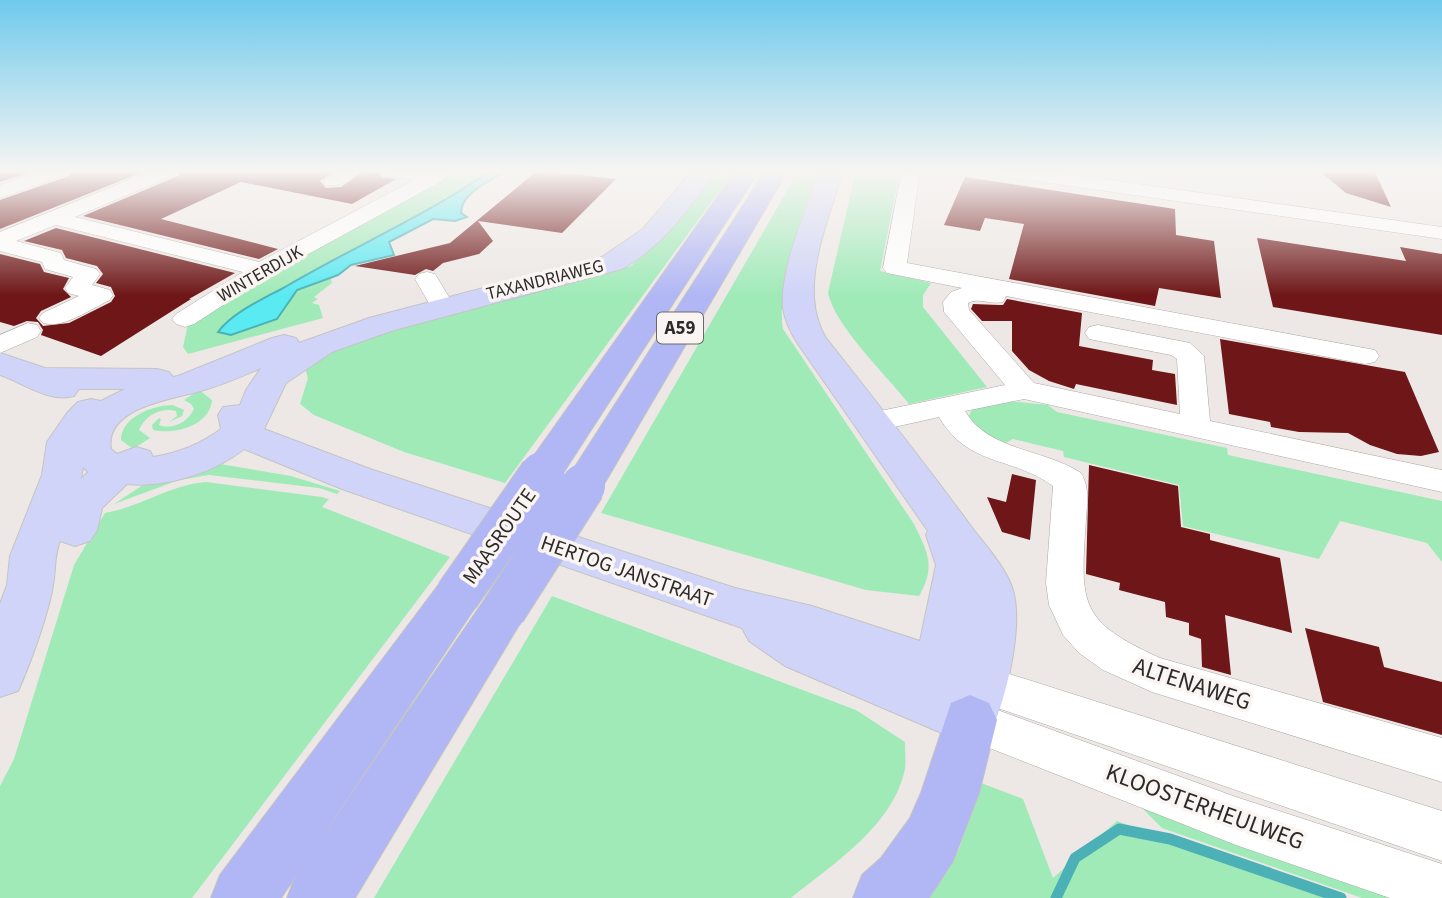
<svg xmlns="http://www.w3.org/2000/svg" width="1442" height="898" font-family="'Source Sans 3',sans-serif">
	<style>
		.green { fill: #a0eab8 }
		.water { fill: #5aeaf2; stroke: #4cb1b6; stroke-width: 2 }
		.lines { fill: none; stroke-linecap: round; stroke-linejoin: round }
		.stream { stroke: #4cb1b6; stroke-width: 11 }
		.building { fill: #6f1718 }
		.minor-casing { stroke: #aba7a4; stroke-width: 1 }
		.major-casing { stroke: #c4c4c3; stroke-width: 2 }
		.highway-casing { stroke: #c4c4c3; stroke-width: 2 }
		.minor { fill: #fff; fill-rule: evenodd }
		.major { fill: #d0d4f8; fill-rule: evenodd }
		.highway { fill: #b1b7f4; fill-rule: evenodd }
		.highway-bridge-casing { stroke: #c4c4c3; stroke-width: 46; stroke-linecap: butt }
		.highway-bridge { stroke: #b1b7f4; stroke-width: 44 }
		.labels { text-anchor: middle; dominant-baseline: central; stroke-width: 7; stroke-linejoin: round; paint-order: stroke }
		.far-street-label { font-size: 18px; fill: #2d2b2a; stroke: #faf5f2 }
		.shield { fill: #faf5f2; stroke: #6a6866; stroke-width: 2 }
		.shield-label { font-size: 19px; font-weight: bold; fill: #2d2b2a }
		.street-label { font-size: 21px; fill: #2d2b2a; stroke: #faf5f2 }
		.near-street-label { font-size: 24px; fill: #2d2b2a; stroke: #faf5f2 }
	</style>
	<rect width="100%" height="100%" fill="#ede8e5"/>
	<path class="green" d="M451,170H492C426,216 350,249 280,289C260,301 232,313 219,332L231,335L265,324L297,290L331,278L332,283L314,297L318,299L312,303L319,305L323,318L188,354L183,347L189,319Z
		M712,170H735L505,483L404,452L314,415L300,404L308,378L305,368L346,342L631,266L663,238Z
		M799,170H820C803,206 776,290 783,329L914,524C928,553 936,566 919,596L866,590L601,513Z
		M856,170H900L880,271L931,283L923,295V307L987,387L909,404C886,375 835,326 828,293Z
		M199,390L212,400C210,426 174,435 153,430L152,425L159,418L161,419L159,425C173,430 188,422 194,409L191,404L184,400Z
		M1008,401L1048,405L1057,412L1227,448L1228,455L1442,501V562L1427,543L1340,521L1319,559L1183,526L1179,485L1064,457L1063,451L1013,439L1000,446L967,419L973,408Z
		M173,405L184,410L182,416L169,422L177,416L176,411C160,407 145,416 139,430L150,438L133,449L121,440C121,417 153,405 173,405Z
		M214,463L291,476L340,491L337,494L319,488L209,475L179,480L114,504L146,483Z
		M206,482L322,497L329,499L322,507L450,557L192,898H0V786L14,759L74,565L105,513C140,507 170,485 206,482Z
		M552,596L856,710L905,742C905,751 906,761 905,769C893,826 833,864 791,898H374Z
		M981,783L1023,799L1053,878L1117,821L1325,898H927L959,849Z
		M1127,793L1416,898H1362L1162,828Z"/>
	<path class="water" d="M492,170H508C492,180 461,192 461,213L467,217L455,221L433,219L389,242L394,255L351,265L338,275L297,290L277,319L231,335L218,332C233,312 263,299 285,287C353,247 427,215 492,170Z"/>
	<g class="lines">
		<path class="stream" d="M1056,898L1075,858L1119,829L1170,839L1341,898"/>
	</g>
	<path class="building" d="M0,170H37L0,182Z
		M73,170H148L0,229V200L69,176Z
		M182,170H336L320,181L326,188L341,187L365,170H377L382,177L396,179L352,204L241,182L161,219L278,249L259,259L83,216L178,176Z
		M538,170L616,179L562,233L478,221L493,241L479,254L443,263L433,271L426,269L415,275L355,266L450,243Z
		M1318,170H1374L1391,207L1346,193Z
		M965,177L1175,209L1176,235L1214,241L1221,298L1159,288L1155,306L1009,279L1024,224L985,218L980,231L944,225Z
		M56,228L235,273L189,299H191L101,356L41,335L43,330L38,322L27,321L14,326L0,322V254L40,264L44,272L69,278L63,289L71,297L41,311L36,318L43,326L69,323L111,302L115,296L111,287L96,283L103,274L97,266L66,258L62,250L24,241Z
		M1257,238L1406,261L1400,247L1442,254V335L1273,307Z
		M1007,299L1082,313L1079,346L1153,360L1152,370L1175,374L1177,405L1076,384L1074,389L1049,381L1029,370L1012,351V321H982L971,309L973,304L999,305H1003Z
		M1220,339L1405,372L1439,452L1421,456L1397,454L1370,445L1348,433L1299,432L1271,427L1270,422L1229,414Z
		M1089,465L1178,486L1181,527L1210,534V540L1280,558L1292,633L1225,615L1231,675L1202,667L1201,639L1189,635V623L1166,617L1165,602L1119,590L1120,583L1086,574Z
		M1012,474L1036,480L1030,540L1002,532L987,497L1006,502Z
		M1305,628L1379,647L1384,667L1442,682V735L1323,702Z"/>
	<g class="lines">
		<defs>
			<path id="minor" d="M44,170H70L68,174L0,198V185Z
				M154,170H179L177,174L75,217L259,262L414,180L382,174L380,170H456L440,182L270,275L194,324L185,327L176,324L172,319L176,314L243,272L56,225L16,241L61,253L64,260L96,269L100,274L92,285L110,290L113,295L110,300C90,309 64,329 43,323L39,318L43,313L79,296L68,293L65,288L73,277L45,269L42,262L0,251V232Z
				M340,170H363L340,185H326L323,181Z
				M902,170H920L907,263L1375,350L1379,356L1375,362L1365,364L1006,296L1003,302C991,305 978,297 968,303L969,310L1034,383L1180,414L1177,359L1171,355L1089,339L1085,333L1089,327L1098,325L1190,343L1204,356L1210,421L1442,470V492L1024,399L965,411C988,451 1045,449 1081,473C1090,488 1087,503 1086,520C1080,605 1079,621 1160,658L1442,738V782L1152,692L1103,670L1079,653L1063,635L1049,605L1046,583L1053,486C1012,456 968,467 939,417L872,432L861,429L857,422L861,415L1005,385L944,312L943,302L951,292L962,288L887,273L883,268Z
				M992,170H1039L1442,227V239L1001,176L994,174Z
				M427,272L435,274L455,307L452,312L443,314L434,312L415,279L419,274Z
				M28,323L37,325L41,331L37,337L0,353V335Z
				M981,665L1442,811V861L966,697L960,684L966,671Z
				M970,700L1236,797L1442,864V898H1390L1236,845L954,734L948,720L954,706Z"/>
			<path id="major" d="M693,170H716C690,208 663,246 622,269L391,331L332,352L286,383L264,429L370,469L735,588L812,606L920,641L936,565L926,535L928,531L798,344C791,333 785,321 783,308C779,272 807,205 821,170H843C829,221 796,288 826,338C875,400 924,462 970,525C984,544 1004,565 1012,587C1025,625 1005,703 989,737L970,745L951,737L785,666L749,641L742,628L342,489L244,449C214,473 165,488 127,484L102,508L97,530L90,541L75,546L60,541C54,556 56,569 53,585C49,612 30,665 18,691L0,697V604L7,585L10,556L42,475L47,442L67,413L78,402L91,399L101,401L125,389H79L74,396C50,403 23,383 0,375V353L45,368L157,369L169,372L173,377L178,376L272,338L284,335L296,338L299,343L369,318L602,257L643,229ZM261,368L246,390L240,405L223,407L218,415L221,429C201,444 178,453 153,457L150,451L136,447L117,454L111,449C104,406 176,399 204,390C224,384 243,376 261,368ZM83,467L88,472L81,479Z"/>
			<path id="highway" d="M766,170H788L597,496L583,500L569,496L563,486L569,476Z
				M741,173L749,175L753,180L556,484L542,488L528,484L522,474L528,464L733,175Z
				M457,577L474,583L480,596L474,609L281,898H211L220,875L440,583Z
				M504,591L521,596L528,610L355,898H287L296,875L487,596Z
				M970,695L989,703L997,720L979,793L953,861L929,898H853L862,875L881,858L910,818L921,793L951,703Z"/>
		</defs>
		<use href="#minor" class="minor-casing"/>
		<use href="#major" class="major-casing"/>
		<use href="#highway" class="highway-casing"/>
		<use href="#minor" class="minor"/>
		<use href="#major" class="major"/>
		<use href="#highway" class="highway"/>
		<defs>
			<path id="highway-bridge" d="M457,596L542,474
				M504,610L583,486"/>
		</defs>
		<use href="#highway-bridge" class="highway-bridge-casing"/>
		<use href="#highway-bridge" class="highway-bridge"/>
	</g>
	<linearGradient id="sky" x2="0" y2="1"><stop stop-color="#6fcaec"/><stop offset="0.58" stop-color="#f7f5f3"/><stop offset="1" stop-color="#f7f5f3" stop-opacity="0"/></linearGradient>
	<rect width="1442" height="295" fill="url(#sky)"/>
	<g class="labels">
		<g class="far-street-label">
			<text transform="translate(260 274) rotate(-30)">WINTERDIJK</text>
			<text transform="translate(545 280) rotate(-14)">TAXANDRIAWEG</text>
		</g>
		<rect class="shield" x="657" y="312.5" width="46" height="31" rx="5"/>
		<g class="shield-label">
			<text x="680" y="328">A59</text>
		</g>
		<g class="street-label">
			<text transform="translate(499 536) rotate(-55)">MAASROUTE</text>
			<text transform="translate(627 571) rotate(19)">HERTOG JANSTRAAT</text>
		</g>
		<g class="near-street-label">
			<text transform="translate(1192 684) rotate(18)">ALTENAWEG</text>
			<text transform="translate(1205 807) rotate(20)">KLOOSTERHEULWEG</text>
		</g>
	</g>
</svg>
